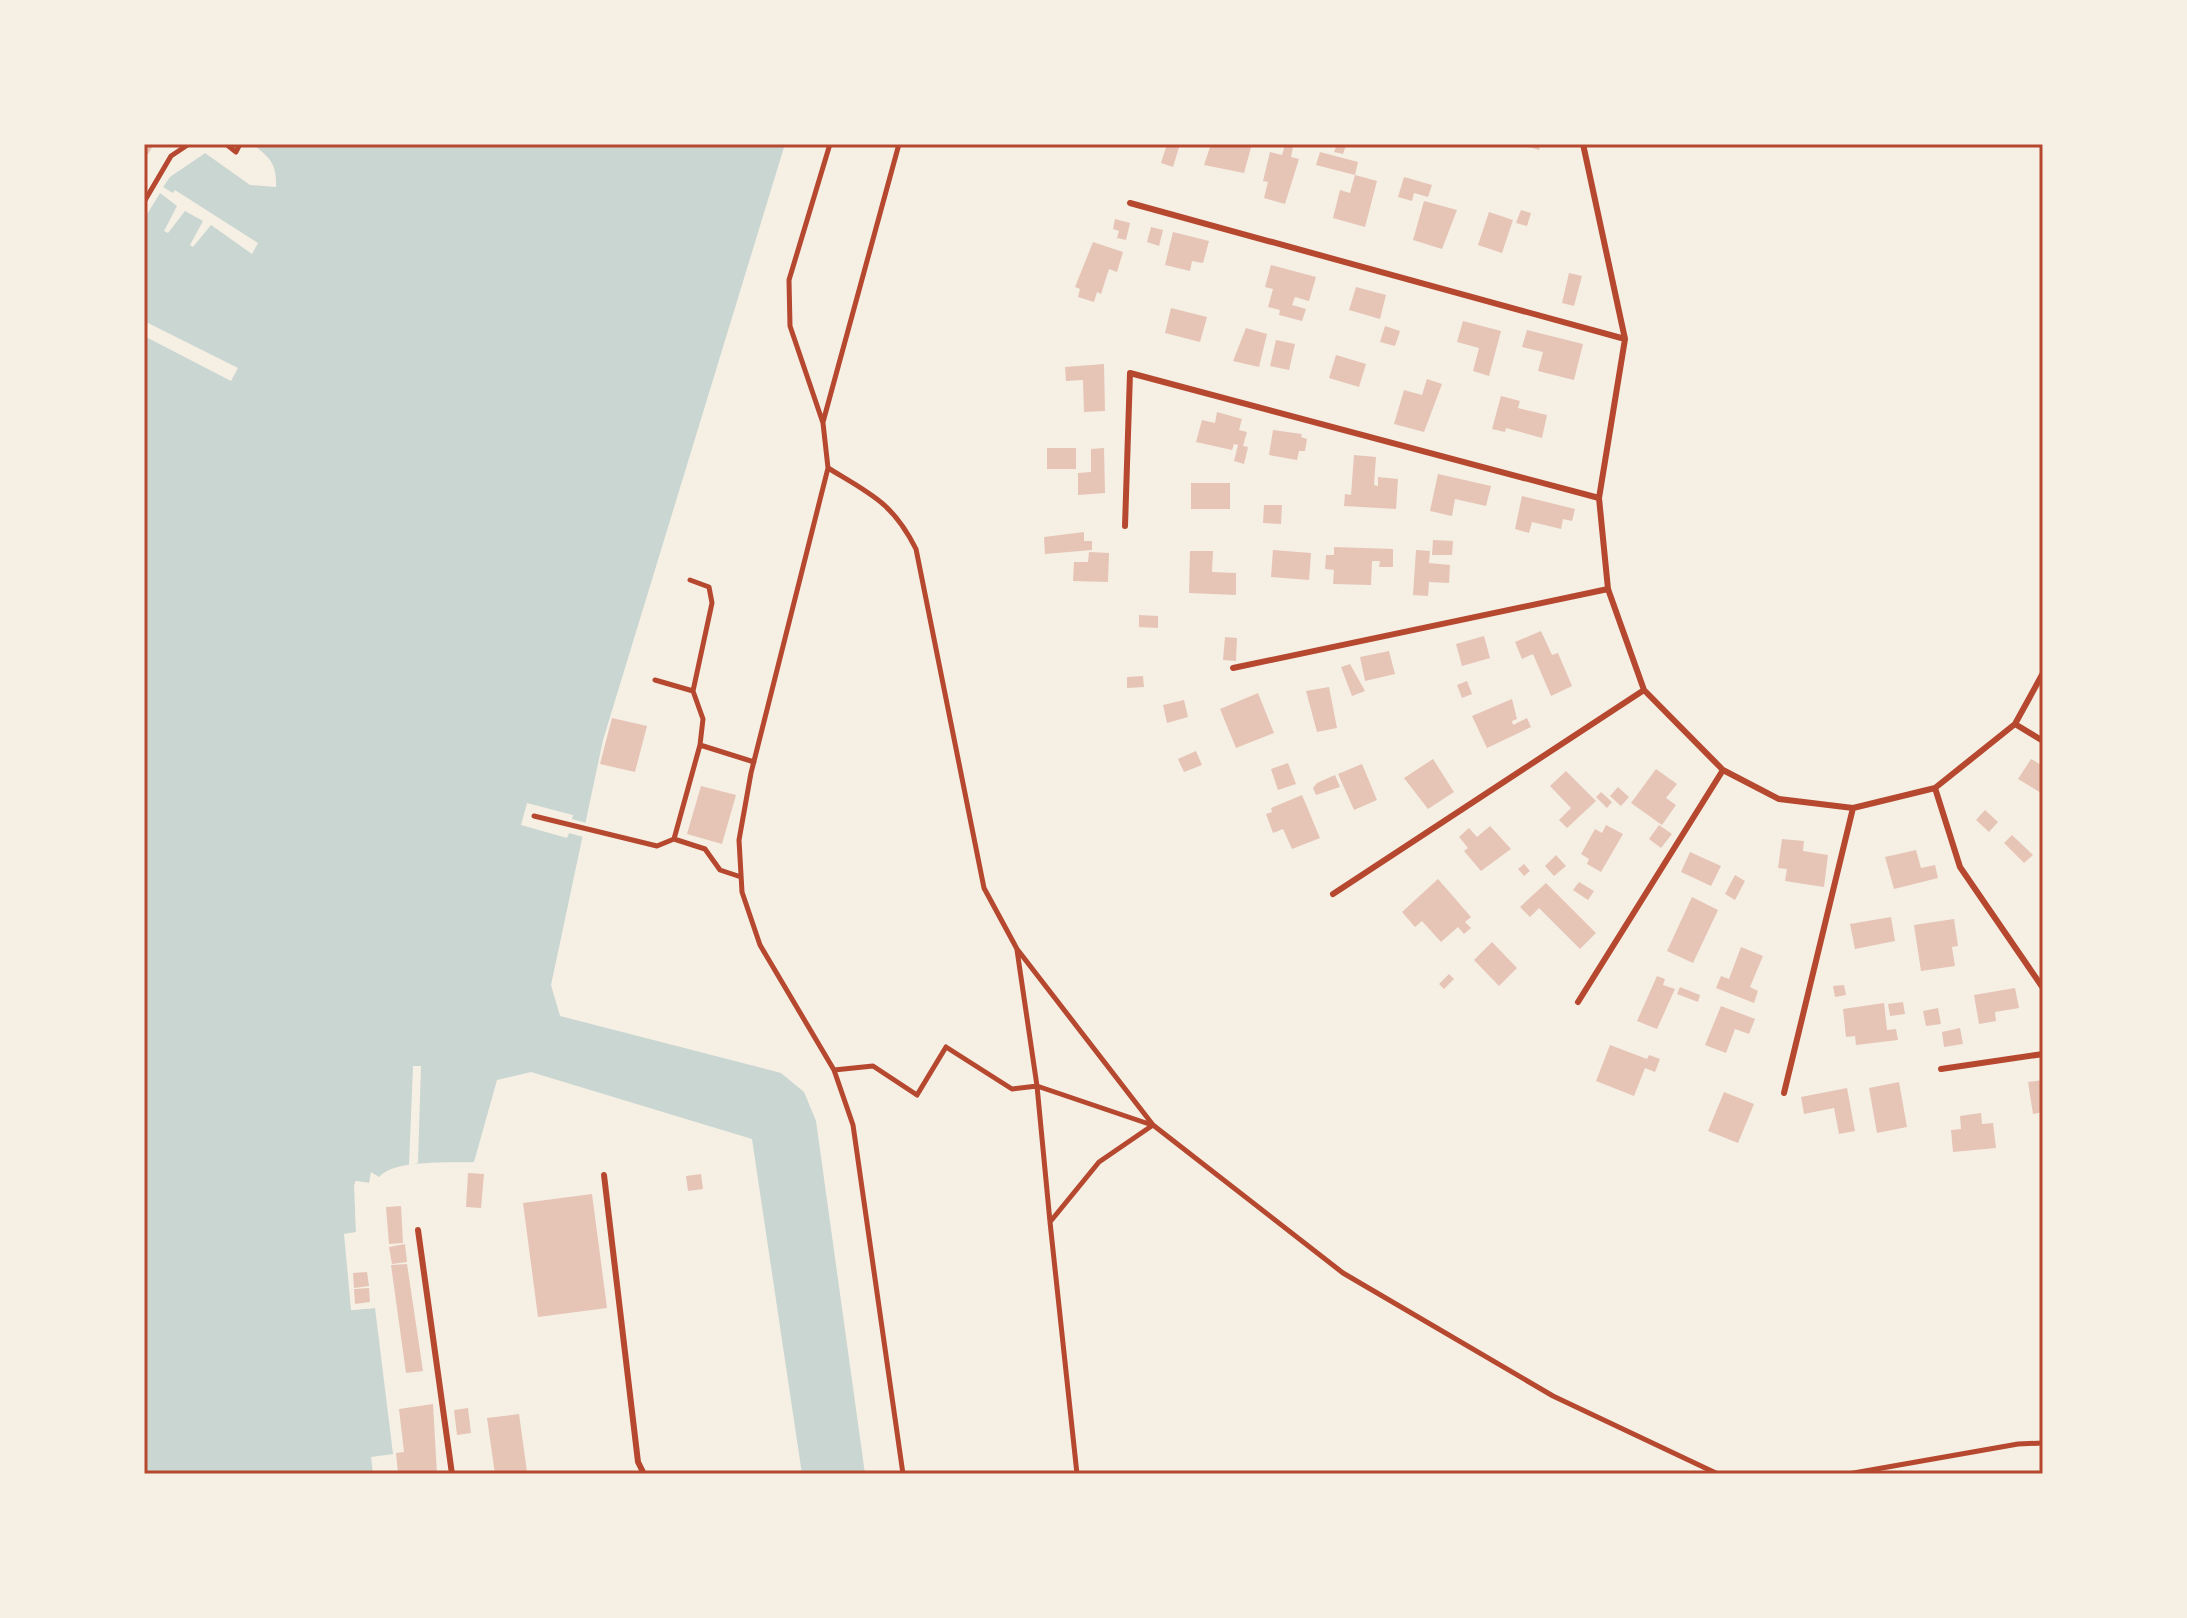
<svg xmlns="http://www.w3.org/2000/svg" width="2187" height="1618" font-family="'Open Sans',sans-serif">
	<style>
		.water { fill: #c9d6d2 }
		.pier { fill: #f6efe4 }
		.building { fill: #e6c5b7 }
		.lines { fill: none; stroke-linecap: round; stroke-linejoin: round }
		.path { stroke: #b5482f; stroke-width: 5 }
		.service { stroke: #b5482f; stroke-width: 6 }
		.neatline { fill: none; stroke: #b5482f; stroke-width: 3 }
	</style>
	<rect width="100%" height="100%" fill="#f6efe4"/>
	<path class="water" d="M252,144H785L603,740L551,985L560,1016L781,1073L804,1092L816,1121L865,1474H802L752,1139L531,1072L497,1080L474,1162C451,1163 394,1159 379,1177L371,1172L369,1183L356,1181L354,1185L356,1233L345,1234L352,1310L375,1308L393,1454L371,1457L373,1474H144V219L169,177L205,153L250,185L276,187C277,164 270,157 252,144Z"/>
	<path class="pier" d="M202,150L205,153L170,177L163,187L173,193L175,190L258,243L252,254L211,225L193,247L190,245L203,221L185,211L168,233L164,231L177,206L160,193L144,219V211L166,174Z
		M144,321L238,368L231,381L144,336Z
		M527,803L573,815L572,819L590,824L587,838L569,833L567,838L521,825Z
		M413,1066H421L418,1163L409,1165Z
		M355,1181L369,1183V1187L358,1185L360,1233L349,1237L355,1306L374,1304L375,1308L351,1310L344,1234L356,1232Z"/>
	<path class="building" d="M144,144H154L144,161Z
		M1167,144H1180L1173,167L1161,163Z
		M1211,144H1252L1244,173L1204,165Z
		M1337,144L1346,145L1343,154L1334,152Z
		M1518,144H1541L1539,150Z
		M1285,145L1293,147L1291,157L1299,159L1285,204L1264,198L1268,182L1263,181L1270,152L1282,155Z
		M1320,152L1358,162L1355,175L1377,181L1365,227L1333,218L1340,190L1350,193L1355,175L1316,165Z
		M1404,177L1432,185L1428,197L1414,193L1412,201L1398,197Z
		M1424,201L1457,210L1442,249L1413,240Z
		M1521,210L1531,213L1527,226L1516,223Z
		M1489,212L1513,220L1502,253L1478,245Z
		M1115,219L1130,223L1126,240L1117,238L1119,231L1113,229Z
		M1151,227L1163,230L1159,246L1147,242Z
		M1173,232L1209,241L1203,263L1192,261L1190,271L1165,265Z
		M1093,242L1123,252L1117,272L1109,269L1101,294L1097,292L1094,302L1078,297L1080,289L1075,287Z
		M1271,265L1316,277L1309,301L1295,297L1292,305L1306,309L1302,321L1279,315L1280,310L1268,307L1273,289L1265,287Z
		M1569,273L1582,276L1574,306L1562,303Z
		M1356,287L1386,295L1380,319L1349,310Z
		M1171,308L1207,317L1200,342L1165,333Z
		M1463,321L1501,331L1489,376L1473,371L1479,348L1457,342Z
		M1385,326L1400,331L1395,346L1380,342Z
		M1246,328L1267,334L1259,367L1233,361Z
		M1527,330L1583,344L1574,380L1538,371L1543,352L1522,347Z
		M1276,340L1295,344L1289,370L1270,366Z
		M1336,355L1366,364L1359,387L1329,378Z
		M1104,364L1105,411L1084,412L1083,380L1066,381L1065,367Z
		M1427,379L1442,384L1424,432L1394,424L1404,390L1422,395Z
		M1501,396L1520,401L1518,408L1547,415L1542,438L1506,428L1505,432L1492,429Z
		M1217,412L1242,419L1239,430L1247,432L1243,446L1248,447L1244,464L1234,461L1238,445L1234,444L1232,450L1196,442L1202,420L1215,423Z
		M1273,430L1302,434L1301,437L1307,439L1305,451H1299L1297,460L1269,455Z
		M1047,448H1076V469H1047Z
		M1104,448L1105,493L1078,495V473L1091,472V449Z
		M1354,455L1376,457L1374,485L1378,486V477L1398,479L1396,509L1344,506L1345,494L1351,495Z
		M1438,474L1491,486L1486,506L1455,499L1452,516L1430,511Z
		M1191,483H1230V509H1191Z
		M1522,496L1575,509L1572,521L1563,519L1561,529L1532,522L1529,533L1515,529Z
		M1264,505H1282L1281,524L1263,523Z
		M1084,532V541H1092V550L1045,554L1044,537Z
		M1433,540L1453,541L1452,555H1432Z
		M1334,547L1393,549V567H1379L1380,561H1372L1371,585L1333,584L1334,570L1325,569L1326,555H1334Z
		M1273,550L1311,553L1309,580L1271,577Z
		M1416,550L1430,551L1429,563L1450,565L1449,583L1429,582L1428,596L1413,595Z
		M1190,551H1213L1212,572L1236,573V595L1189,593Z
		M1089,552L1109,553L1108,582L1073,581L1074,562H1088Z
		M1139,615L1158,616V628L1139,627Z
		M1541,631L1552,655L1558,653L1572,686L1551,696L1533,654L1522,659L1515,642Z
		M1484,636L1490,658L1462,666L1456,644Z
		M1225,637L1237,638L1236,661L1223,660Z
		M1389,651L1395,674L1365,681L1360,657Z
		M1350,664L1365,691L1352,696L1341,667Z
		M1143,676L1144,687L1127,688V677Z
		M1467,681L1472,694L1462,698L1457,685Z
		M1329,687L1337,728L1317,732L1306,691Z
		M1258,693L1274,733L1236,748L1220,709Z
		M1512,699L1517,719L1512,721L1513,725L1527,718L1531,727L1487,748L1472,716Z
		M1184,700L1188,717L1167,723L1163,705Z
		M612,718L647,726L635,772L600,764Z
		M1196,751L1202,765L1184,772L1178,759Z
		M1433,759L1454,792L1428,809L1404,778Z
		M2031,759L2043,766V794L2018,779Z
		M1288,763L1296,784L1278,790L1271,769Z
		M1362,764L1377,800L1354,810L1338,774Z
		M1656,769L1677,784L1666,798L1676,805L1662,825L1631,803Z
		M1566,771L1596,801L1567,828L1559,820L1571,808L1550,786Z
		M1335,775L1340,787L1316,795L1313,788L1317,783Z
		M701,786L736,795L722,844L687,834Z
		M1618,787L1629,797L1621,806L1610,796Z
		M1601,792L1612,802L1607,808L1596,797Z
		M1302,795L1320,838L1292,849L1283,829L1273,833L1266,814L1272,812L1271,808Z
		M1985,810L1998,822L1989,832L1976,820Z
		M1606,825L1623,834L1601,872L1587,864L1589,859L1581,854L1595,829L1602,833Z
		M1659,825L1672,834L1661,848L1649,839Z
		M1490,826L1511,849L1481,871L1464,851L1468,848L1459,837L1469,828L1477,837Z
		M2012,835L2033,855L2024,863L2004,843Z
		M1782,839L1804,841L1803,851L1828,855L1824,887L1785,881L1787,869L1778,868Z
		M1916,850L1921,868L1935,865L1938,878L1894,889L1885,857Z
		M1690,852L1721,866L1711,886L1681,872Z
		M1556,855L1566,866L1554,876L1545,866Z
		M1524,864L1530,871L1524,876L1518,869Z
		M1735,875L1745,881L1735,900L1725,894Z
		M1438,879L1471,917L1465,922L1471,928L1464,934L1458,927L1441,942L1422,921L1415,927L1402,912Z
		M1579,882L1594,891L1588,900L1573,890Z
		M1546,883L1596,933L1580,949L1539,908L1530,917L1520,907Z
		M1692,897L1718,910L1693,963L1667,951Z
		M1891,917L1895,941L1855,949L1850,924Z
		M1954,919L1958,946L1952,947L1955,966L1921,971L1914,925Z
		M1492,942L1517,968L1499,986L1474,960Z
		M1741,947L1763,956L1750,987L1758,991L1754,1003L1716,988L1721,976L1729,979Z
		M1449,974L1454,979L1444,989L1439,984Z
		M1657,976L1665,979L1663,985L1675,989L1657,1029L1637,1021Z
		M1844,985L1846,995L1835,997L1833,986Z
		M1680,987L1700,995L1698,1002L1677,994Z
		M2015,988L2019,1008L1995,1012L1996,1021L1979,1024L1974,995Z
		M1903,1002L1905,1014L1890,1016L1888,1004Z
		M1884,1003L1887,1030L1896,1029L1898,1040L1856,1045L1855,1036L1846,1037L1843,1009Z
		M1721,1006L1755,1019L1749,1034L1735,1029L1726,1053L1705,1045Z
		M1938,1008L1941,1024L1926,1026L1923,1011Z
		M1960,1028L1963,1044L1944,1047L1942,1032Z
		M1610,1045L1647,1059L1649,1055L1660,1059L1655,1072L1645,1068L1634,1096L1596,1081Z
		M2043,1080V1112L2033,1114L2028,1082Z
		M1899,1082L1907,1127L1877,1133L1869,1088Z
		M1847,1088L1855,1131L1839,1134L1834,1108L1804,1114L1801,1097Z
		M1724,1092L1754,1104L1738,1143L1708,1131Z
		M1981,1113L1982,1124L1993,1123L1996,1148L1953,1152L1951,1130L1961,1129L1960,1116Z
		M468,1173L484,1174L481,1208L466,1207Z
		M701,1174L703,1189L688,1191L686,1176Z
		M592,1194L607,1308L538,1317L523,1203Z
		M401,1206L403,1243L389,1244L386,1207Z
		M405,1244L407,1262L392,1264L389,1247Z
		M407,1264L423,1371L406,1373L391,1265Z
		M367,1272L369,1286L354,1288L353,1273Z
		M369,1288L370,1302L355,1304L354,1289Z
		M433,1404L437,1474H398L396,1453L404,1452L399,1409Z
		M468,1408L471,1433L457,1435L454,1410Z
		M519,1414L527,1472L495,1474L487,1418Z"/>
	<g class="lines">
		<path class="path" d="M226,144L236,152L240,144
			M830,144L789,280L790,326L823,423L828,468L751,773L739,840L742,892L760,945L834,1070L853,1125L903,1474
			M144,202L171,156L189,144
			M823,422L899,144
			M828,468C871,494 893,503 916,549L984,888L1017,949L1153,1125L1343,1273L1553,1396L1718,1474
			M690,580L709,587L712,603L693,691L703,719L700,745L754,762
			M655,680L693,691
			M534,816L657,846L674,839L705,849L720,870L741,877
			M674,839L700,745
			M1017,950L1037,1086L1050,1222
			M834,1070L873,1066L917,1095L946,1047L1012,1089L1037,1086L1152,1125
			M1077,1474L1050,1222L1099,1162L1153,1125
			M1848,1474L2018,1444L2043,1443"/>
		<path class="service" d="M1583,144L1625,339L1599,498L1608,589L1644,690L1723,770L1779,799L1853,808L1935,788L2015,724L2043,673
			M1130,203L1625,339
			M1125,526L1130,373L1599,498
			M1233,668L1608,589
			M2015,724L2043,741
			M1935,788L1960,867L2043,988
			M1333,894L1644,690
			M1578,1002L1723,770
			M1941,1069L2043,1054
			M1784,1093L1853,808
			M604,1175L638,1462L644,1474
			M418,1230L452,1474"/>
	</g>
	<rect width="2187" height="1618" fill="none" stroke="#f6efe4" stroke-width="292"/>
	<rect x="146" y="146" width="1895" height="1326" class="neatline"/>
</svg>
